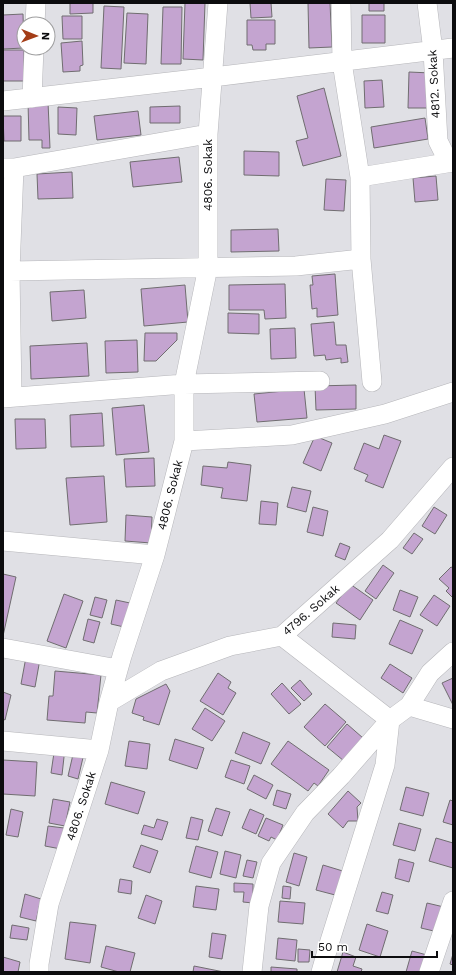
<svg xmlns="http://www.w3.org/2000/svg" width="456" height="975" font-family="'Work Sans',sans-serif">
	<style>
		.building { fill: #c4a4d0; stroke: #706d70 }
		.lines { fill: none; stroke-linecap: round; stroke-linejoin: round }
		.minor-casing { stroke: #b6b6ba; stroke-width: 20 }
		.minor { stroke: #fff; stroke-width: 19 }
		.labels { text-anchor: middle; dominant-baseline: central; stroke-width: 4; stroke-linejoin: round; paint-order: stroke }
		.street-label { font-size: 12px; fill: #0c0c0e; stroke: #fff }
	</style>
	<rect width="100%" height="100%" fill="#e0e0e5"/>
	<path class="building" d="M70,3H93V13L70,14Z
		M185,3H205L203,60L183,59Z
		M250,3H271L272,17L251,18Z
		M308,3H330L332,47L309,48Z
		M369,3H384V11H369Z
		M104,6L124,7L121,69L101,68Z
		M163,7H182L181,64H161Z
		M127,13L148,14L146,64L124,63Z
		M23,14L24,48L3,49V15Z
		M362,15H385V43H362Z
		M62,16H82V39H63Z
		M247,20H275V44H266V50H253L252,45H247Z
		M82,41L83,65L80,66V71L63,72L61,43Z
		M3,50H24V81H3Z
		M409,72L431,73V108H408Z
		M382,80L384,107L365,108L364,81Z
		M324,88L341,156L303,166L296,141L308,138L297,96Z
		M28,102H48L50,148H42V140H29Z
		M180,106V123H150V107Z
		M58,107L77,108L76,135L58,134Z
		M138,111L141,135L97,140L94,116Z
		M3,116H21V141H4Z
		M425,118L428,139L374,148L371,127Z
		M244,151L279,152V176L244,175Z
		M179,157L182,182L133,187L130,162Z
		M72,172L73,198L38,199L37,174Z
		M436,176L438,200L415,202L413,178Z
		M326,179L346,180L344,211L324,210Z
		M278,229L279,251L231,252V230Z
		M335,274L338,315L317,317V308L312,309L310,285H313L312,276Z
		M285,284L286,318L265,319L264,310H229V285Z
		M185,285L188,322L144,326L141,289Z
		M84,290L86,318L52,321L50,292Z
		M228,313L259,314V334L228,333Z
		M334,322L336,345H346L348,362L341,363V358L326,360L325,355L314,356L311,324Z
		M295,328L296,358L271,359L270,329Z
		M145,333H177V340L156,361H144Z
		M137,340L138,372L106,373L105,341Z
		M87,343L89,376L31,379L30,346Z
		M356,385V409L316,410L315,386Z
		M304,389L307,418L257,422L254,394Z
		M144,405L149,452L116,455L112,408Z
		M102,413L104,446L71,447L70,415Z
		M15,419H45L46,448L16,449Z
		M384,435L401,441L383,488L365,481L368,475L354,469L364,443L379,449Z
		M315,436L332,443L321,471L303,463Z
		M154,458L155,486L126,487L124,459Z
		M228,462L251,465L247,501L221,498L223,488L201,485L203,466L227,468Z
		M104,476L107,522L70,525L66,478Z
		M292,487L311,491L306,512L287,507Z
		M261,501L278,503L276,525L259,524Z
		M313,507L328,511L323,536L307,532Z
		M434,507L447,515L435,534L422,526Z
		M126,515L152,517L151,543L125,541Z
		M414,533L423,539L412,554L403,548Z
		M340,543L350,547L345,560L335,556Z
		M383,565L394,573L376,599L365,591Z
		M451,567L453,568V598L446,591L449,588L439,579Z
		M3,574L16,577L3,636Z
		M350,584L373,600L360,620L336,603Z
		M400,590L418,597L410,617L393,610Z
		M64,594L83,601L66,648L47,641Z
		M434,595L450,606L437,626L420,615Z
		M95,597L107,600L102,618L90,615Z
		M116,600L130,603L124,627L111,624Z
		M88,619L100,622L94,643L83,640Z
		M400,620L423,630L412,654L389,644Z
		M333,623L356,625L355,639L332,637Z
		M26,657L40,659L35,687L21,684Z
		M390,664L412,678L403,693L381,678Z
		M55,671L101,675L97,713L86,712L85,723L47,720L49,696H53Z
		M218,673L231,682L228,688L236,693L223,715L200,701Z
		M453,678V705L442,683Z
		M300,680L312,694L304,701L291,688Z
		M282,683L301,704L289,714L271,694Z
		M166,684L170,691L159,725L143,720L144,717L132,713L136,699Z
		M3,692L11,695L5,720L3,719Z
		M325,704L346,722L325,746L304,727Z
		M205,708L225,721L212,741L192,729Z
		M347,724L363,738L344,761L327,747Z
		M243,732L270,743L261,764L235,753Z
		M175,739L204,748L197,769L169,760Z
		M129,741L150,744L147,769L125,766Z
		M288,741L329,770L318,786L314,783L308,791L271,764Z
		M55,746L65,748L62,775L51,773Z
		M75,746L85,749L78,779L68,776Z
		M3,760L37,762L35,796L3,794Z
		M231,760L250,766L244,784L225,777Z
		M254,775L273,785L266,799L247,789Z
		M111,782L145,792L138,814L105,804Z
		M406,787L429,793L423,816L400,810Z
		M277,790L291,794L286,809L273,805Z
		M348,791L361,803L357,807L358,821H348L343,828L328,814Z
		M53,799L70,802L65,826L49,823Z
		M450,800L453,801V825L443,822Z
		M216,808L230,812L222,836L208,831Z
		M11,809L23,812L18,837L6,835Z
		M250,809L264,815L256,834L242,828Z
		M191,817L203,820L198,840L186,838Z
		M266,818L283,825L277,840L271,837L269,841L258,836Z
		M157,819L168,822L162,840L141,834L144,825L154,828Z
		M399,823L421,829L415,851L393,845Z
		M48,826L64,828L61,849L45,846Z
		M436,838L453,843V868L429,861Z
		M141,845L158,851L150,873L133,867Z
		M196,846L218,852L211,878L189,872Z
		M225,851L241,855L236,878L220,874Z
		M294,853L307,857L299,886L286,882Z
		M399,859L414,863L409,882L395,878Z
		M247,860L257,862L253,878L243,876Z
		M323,865L346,872L339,896L316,890Z
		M120,879L132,881L131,894L118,892Z
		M234,883L253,884V903L243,902L244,892H234Z
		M196,886L219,889L216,910L193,907Z
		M283,886L291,887L290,899L282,898Z
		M382,892L393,895L388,914L376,911Z
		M25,894L41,899L36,921L20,917Z
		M146,895L162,901L155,924L138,918Z
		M280,901L305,903L303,924L278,922Z
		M427,903L444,907L438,932L421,928Z
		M70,922L96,925L90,963L65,959Z
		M367,924L388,931L380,957L359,950Z
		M12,925L29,928L27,940L10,938Z
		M212,933L226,935L222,959L209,957Z
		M278,938L297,940L295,961L276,959Z
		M106,946L135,953L130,972H119L101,967Z
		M298,949L310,950L309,962H298Z
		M412,951L427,955L422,972H406Z
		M343,952L356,957L353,966L362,969L361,972H337Z
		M453,954V965L450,964Z
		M3,957L20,962L18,972H3Z
		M194,966L224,972H193Z
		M271,967L297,969V972H271Z"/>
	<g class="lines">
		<defs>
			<path id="minor" d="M341,3L342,62L360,177
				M427,3L433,51L438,141L449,163
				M35,24L36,3
				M32,98L34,48
				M3,101L213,77L453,48
				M3,168H14L208,134
				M361,259L372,382
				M10,271L296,266L361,259L360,177L453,162
				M12,397L10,271L14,168
				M3,398L184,384L320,381
				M184,441L292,435L385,414L453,392
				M3,541L155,555
				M282,636L390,720
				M3,648L118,669
				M109,702L161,671L230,646L282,636L390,540L453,467
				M409,706L453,719
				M3,741L99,750
				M39,972V964L49,904L99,750L109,702L122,656L155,555L184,441V384L208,267V134L218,3
				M252,972L259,906L271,863L305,813L341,776L390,720L409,706L430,673L453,652
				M321,972L329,944L385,765L390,720
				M429,972L453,901"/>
		</defs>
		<use href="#minor" class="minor-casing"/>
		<use href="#minor" class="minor"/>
	</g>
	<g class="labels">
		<g class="street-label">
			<text transform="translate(434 84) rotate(-93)">4812. Sokak</text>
			<text transform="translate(208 175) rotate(-90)">4806. Sokak</text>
			<text transform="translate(170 495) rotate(-76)">4806. Sokak</text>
			<text transform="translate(311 610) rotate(-41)">4796. Sokak</text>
			<text transform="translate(81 806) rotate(-72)">4806. Sokak</text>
		</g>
	</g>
	<rect width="456" height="975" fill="none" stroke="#0c0c0e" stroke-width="8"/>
	<g transform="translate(36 36) rotate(91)"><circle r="19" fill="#ffffff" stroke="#9e9e9f"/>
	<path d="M0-3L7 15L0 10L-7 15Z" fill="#a43d17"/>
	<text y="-6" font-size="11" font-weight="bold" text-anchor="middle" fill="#0c0c0e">N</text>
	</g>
	<path d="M312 951v6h125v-6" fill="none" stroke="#0c0c0e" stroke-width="2"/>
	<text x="318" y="951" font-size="12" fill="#0c0c0e" stroke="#ffffff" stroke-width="3" paint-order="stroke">50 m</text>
</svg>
